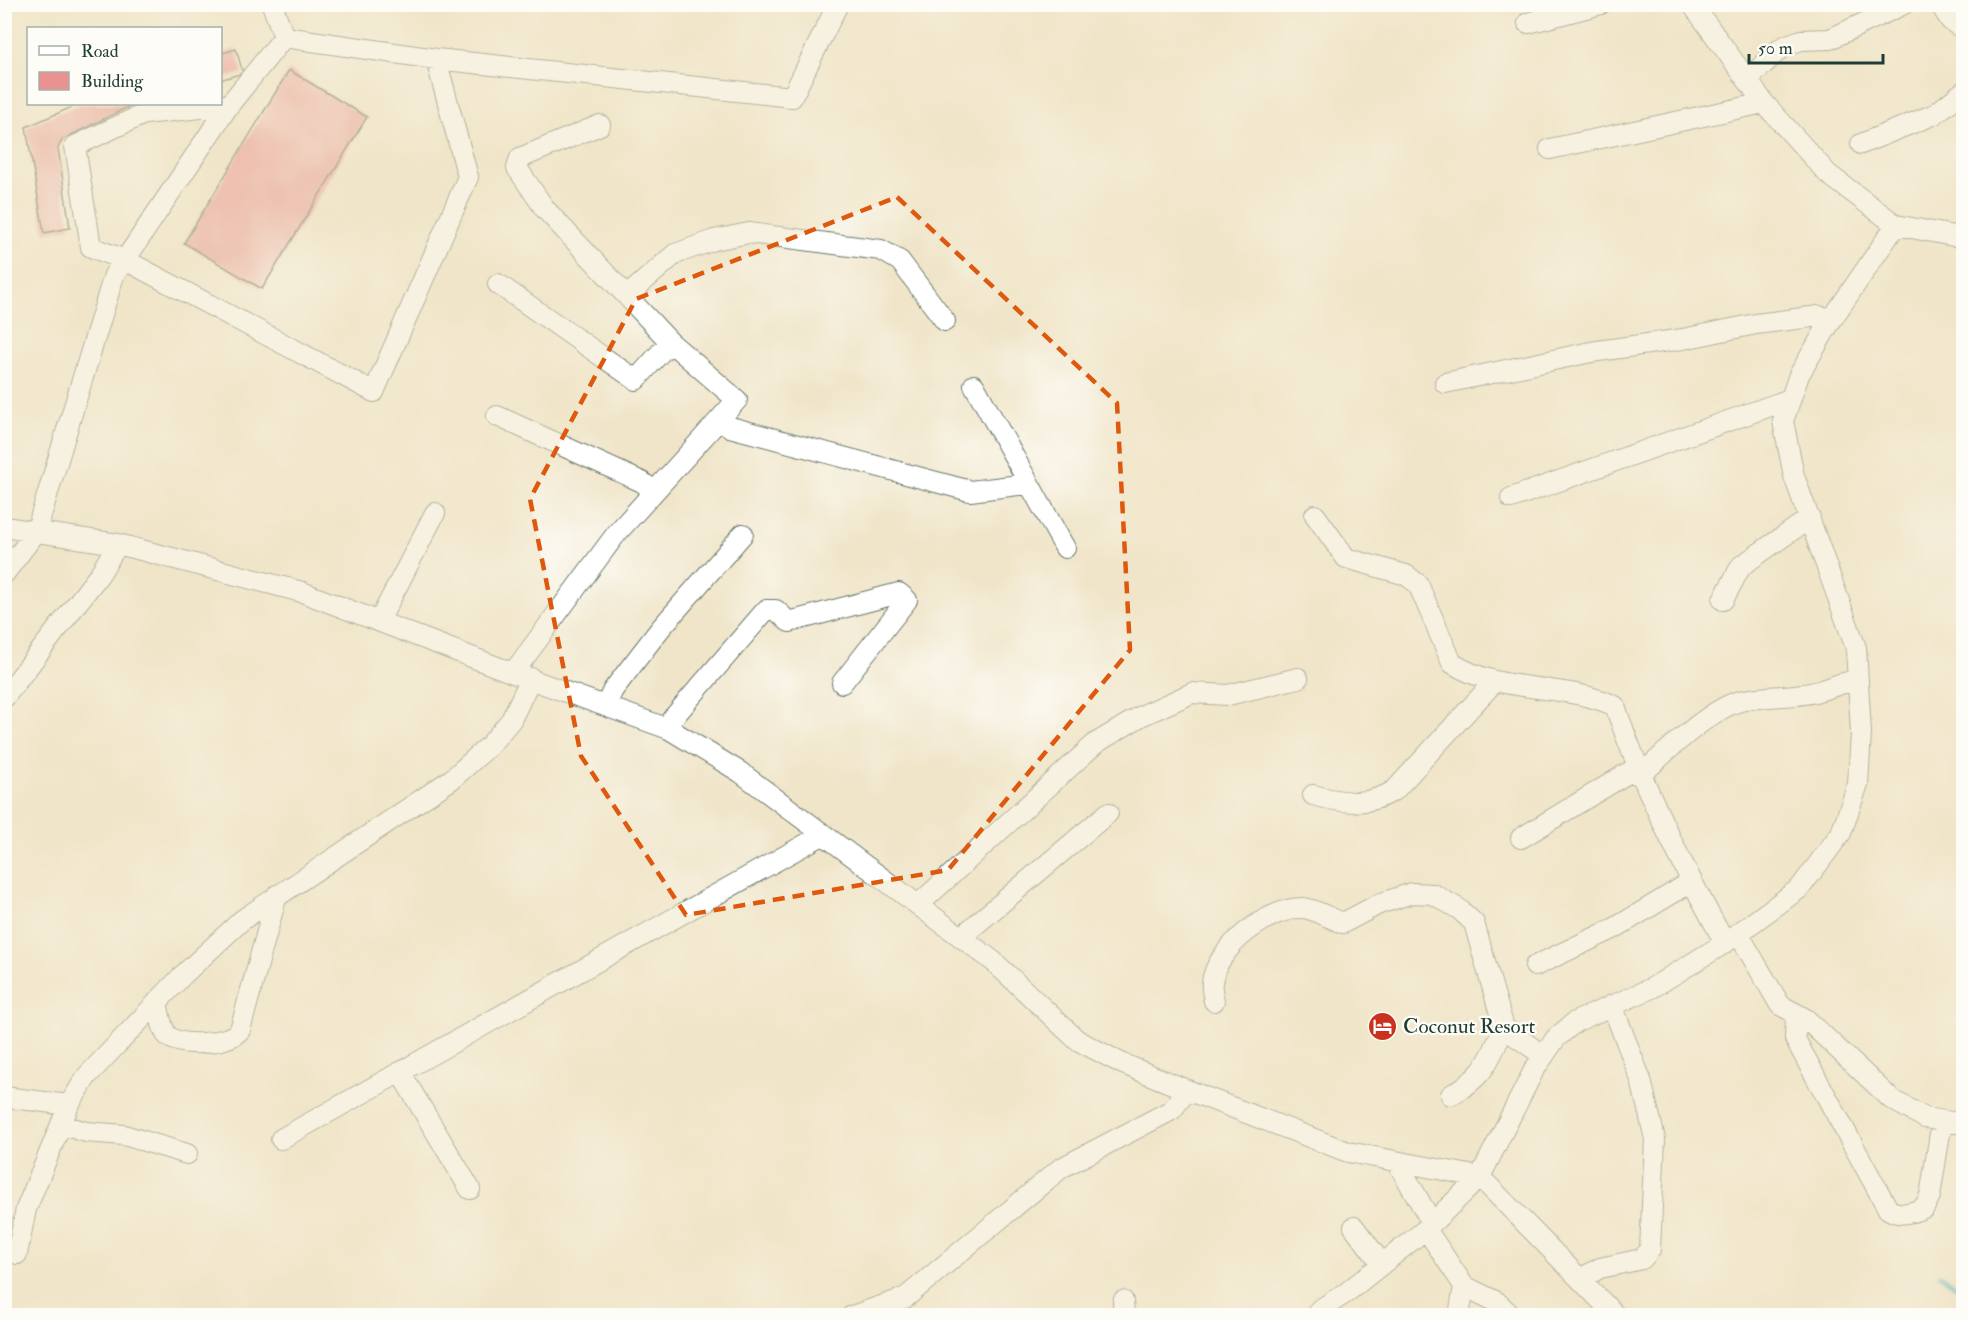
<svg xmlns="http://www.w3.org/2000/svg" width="1968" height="1320" font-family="'IM FELL Double Pica',serif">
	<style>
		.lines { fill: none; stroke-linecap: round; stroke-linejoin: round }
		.stream { stroke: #50b5ce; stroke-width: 5 }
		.building { fill: #ea9291 }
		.minor-casing { stroke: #687868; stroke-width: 22 }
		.minor { stroke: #fff; stroke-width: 20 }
		.marked { fill: none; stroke: #de580e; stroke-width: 4.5; stroke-dasharray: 12 8; stroke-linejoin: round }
		.labels { text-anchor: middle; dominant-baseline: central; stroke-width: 4.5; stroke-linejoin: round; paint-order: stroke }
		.poi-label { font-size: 21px; fill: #1f3d34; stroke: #fdfcf7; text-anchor: start }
	</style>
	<rect width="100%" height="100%" fill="#fdfcf7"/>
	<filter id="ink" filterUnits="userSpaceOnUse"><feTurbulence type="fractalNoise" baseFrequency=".0167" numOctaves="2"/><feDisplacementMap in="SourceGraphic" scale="12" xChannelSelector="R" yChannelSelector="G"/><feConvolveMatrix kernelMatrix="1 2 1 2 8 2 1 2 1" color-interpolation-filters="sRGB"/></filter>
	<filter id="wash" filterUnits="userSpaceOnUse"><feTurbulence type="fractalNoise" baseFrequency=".008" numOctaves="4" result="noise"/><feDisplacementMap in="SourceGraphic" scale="24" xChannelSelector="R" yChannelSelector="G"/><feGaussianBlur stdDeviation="1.35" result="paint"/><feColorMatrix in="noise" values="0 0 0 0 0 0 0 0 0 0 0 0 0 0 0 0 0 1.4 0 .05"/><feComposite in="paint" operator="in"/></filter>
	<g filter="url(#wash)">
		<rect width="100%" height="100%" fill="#f0e5c9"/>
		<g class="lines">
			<path class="stream" d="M1940,1275L1964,1292"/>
		</g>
		<g id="blocks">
			<path class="building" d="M236,49L243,73L220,80V54Z
				M289,70L367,117L262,289L184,243Z
				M79,104H134L63,139L58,148L70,228L44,233L26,127Z"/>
		</g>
	</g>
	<g filter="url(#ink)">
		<use href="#blocks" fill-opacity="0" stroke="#687868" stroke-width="1.5"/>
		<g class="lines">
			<defs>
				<path id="minor" d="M272,4L284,37L436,59L792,97L838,4
					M1692,4L1764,103L1828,174L1896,225L1964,238
					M1940,4L1950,20L1964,30
					M1528,23L1601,4
					M1747,80L1781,48L1790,44L1801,40L1830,39L1904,4
					M229,105L144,114L75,146L91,247L125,260L229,105L284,37
					M1861,144L1935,114L1964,91
					M1550,149L1764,103
					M498,284L636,380L670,342
					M628,295L675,254L714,240L749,233L881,250L900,261L945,321
					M1445,383L1591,352L1683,339L1756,324L1819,316L1832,319
					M974,385L1065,548
					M497,416L642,482L654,491
					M719,420L730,427L970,491L1027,484
					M1511,498L1790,399
					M1315,515L1346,558L1406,575L1418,584L1452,663C1501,695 1564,682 1615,706C1644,790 1682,865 1725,943
					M4,527L118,544L302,592L513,673L669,729L740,772L993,961L1077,1040L1121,1063L1187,1090L1348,1152L1480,1177L1616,1316
					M4,574L36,532L114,275L125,260L374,392L468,177L436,59
					M1723,600L1741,566L1810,518
					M379,621L435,513
					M513,673L616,534L737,400L670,342L545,209L517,168L520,158L600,125
					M4,698L99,575L118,544
					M606,705L613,690L660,629L743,534
					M669,729L672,719L766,610H776L789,622L899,593L907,600L842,683
					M1640,776C1663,754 1710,709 1740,701C1762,696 1783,697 1804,694C1823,692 1839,682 1858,680
					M1313,795C1342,803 1369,807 1395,790L1494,682
					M1521,838L1636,768
					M918,905L1096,743L1141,716L1192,693L1228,695L1298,678
					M1738,933L1780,1005L1806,1019L1891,1099L1925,1118L1964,1124
					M961,937L1108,813
					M1535,966L1615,928L1691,882
					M1214,1001C1213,995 1211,988 1212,983C1215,948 1270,907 1303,908C1315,909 1331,919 1343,923L1379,904L1412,893L1433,894L1459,909L1474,923L1504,1028L1544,1056
					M157,1002C159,1011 161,1026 166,1034C177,1049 230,1044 240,1030L277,895
					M1796,1014L1795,1039L1888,1209C1900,1217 1911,1213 1924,1208L1930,1196L1942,1121
					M400,1072L470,1189
					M1451,1095C1485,1076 1488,1062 1504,1028
					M4,1097L69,1105L87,1076L183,975L242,920L452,779L489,746L511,720L531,678
					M63,1125L86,1132L124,1135L187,1154
					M281,1139L824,834
					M1397,1162L1432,1223
					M1354,1227L1382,1264
					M1426,1229L1464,1286L1497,1302L1512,1316
					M17,1254L26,1209L69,1105
					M1580,1279L1600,1268L1642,1259L1650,1250L1655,1139L1641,1080L1612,1005
					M852,1316L905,1298L1061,1168L1172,1110L1187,1090
					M1116,1316L1124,1313L1123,1301
					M1316,1316L1319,1310L1346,1293L1426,1229L1480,1177L1534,1070L1556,1038L1575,1022L1652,988L1725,943L1800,888L1841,833L1858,784L1861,733L1856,648L1794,476L1783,421L1799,375L1832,319L1896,225
					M1459,1316L1464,1286"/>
			</defs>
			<use href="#minor" class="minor-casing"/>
			<use href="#minor" class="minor"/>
		</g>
	</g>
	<path d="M0 0H1968V1320H0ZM897,197L1117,403L1130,650L948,870L686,915L581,756L530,499L636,299Z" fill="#f0e5c9" fill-opacity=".55" fill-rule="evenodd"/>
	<path class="marked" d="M897,197L1117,403L1130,650L948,870L686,915L581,756L530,499L636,299Z"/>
	<defs>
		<symbol id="hotel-disc" viewBox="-11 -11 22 22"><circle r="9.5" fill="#c8321e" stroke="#fdfcf7"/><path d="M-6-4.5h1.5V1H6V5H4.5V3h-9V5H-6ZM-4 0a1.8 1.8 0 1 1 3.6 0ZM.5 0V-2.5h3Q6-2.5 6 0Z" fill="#fff"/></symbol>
	</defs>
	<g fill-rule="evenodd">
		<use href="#hotel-disc" x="1366" y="1010" width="33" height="33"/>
	</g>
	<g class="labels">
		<g class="poi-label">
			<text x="1403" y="1026">Coconut Resort</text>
		</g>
	</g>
	<rect width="1968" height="1320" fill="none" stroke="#fdfcf7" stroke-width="24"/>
	<rect x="27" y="27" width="195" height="78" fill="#fdfcf7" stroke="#a4b0a9" stroke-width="1.5"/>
	<rect x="39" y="46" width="30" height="9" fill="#ffffff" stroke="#a4b0a9" stroke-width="1.5"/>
	<text x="81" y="57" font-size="18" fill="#1f3d34">Road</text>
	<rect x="39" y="72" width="30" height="18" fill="#ea9291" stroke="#a4b0a9" stroke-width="1.5"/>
	<text x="81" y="87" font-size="18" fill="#1f3d34">Building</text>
	<path d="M1749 54v9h134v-9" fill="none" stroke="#1f3d34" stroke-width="3"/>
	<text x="1758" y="54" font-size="18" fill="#1f3d34" stroke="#fdfcf7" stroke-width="4.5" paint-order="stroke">50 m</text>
</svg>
